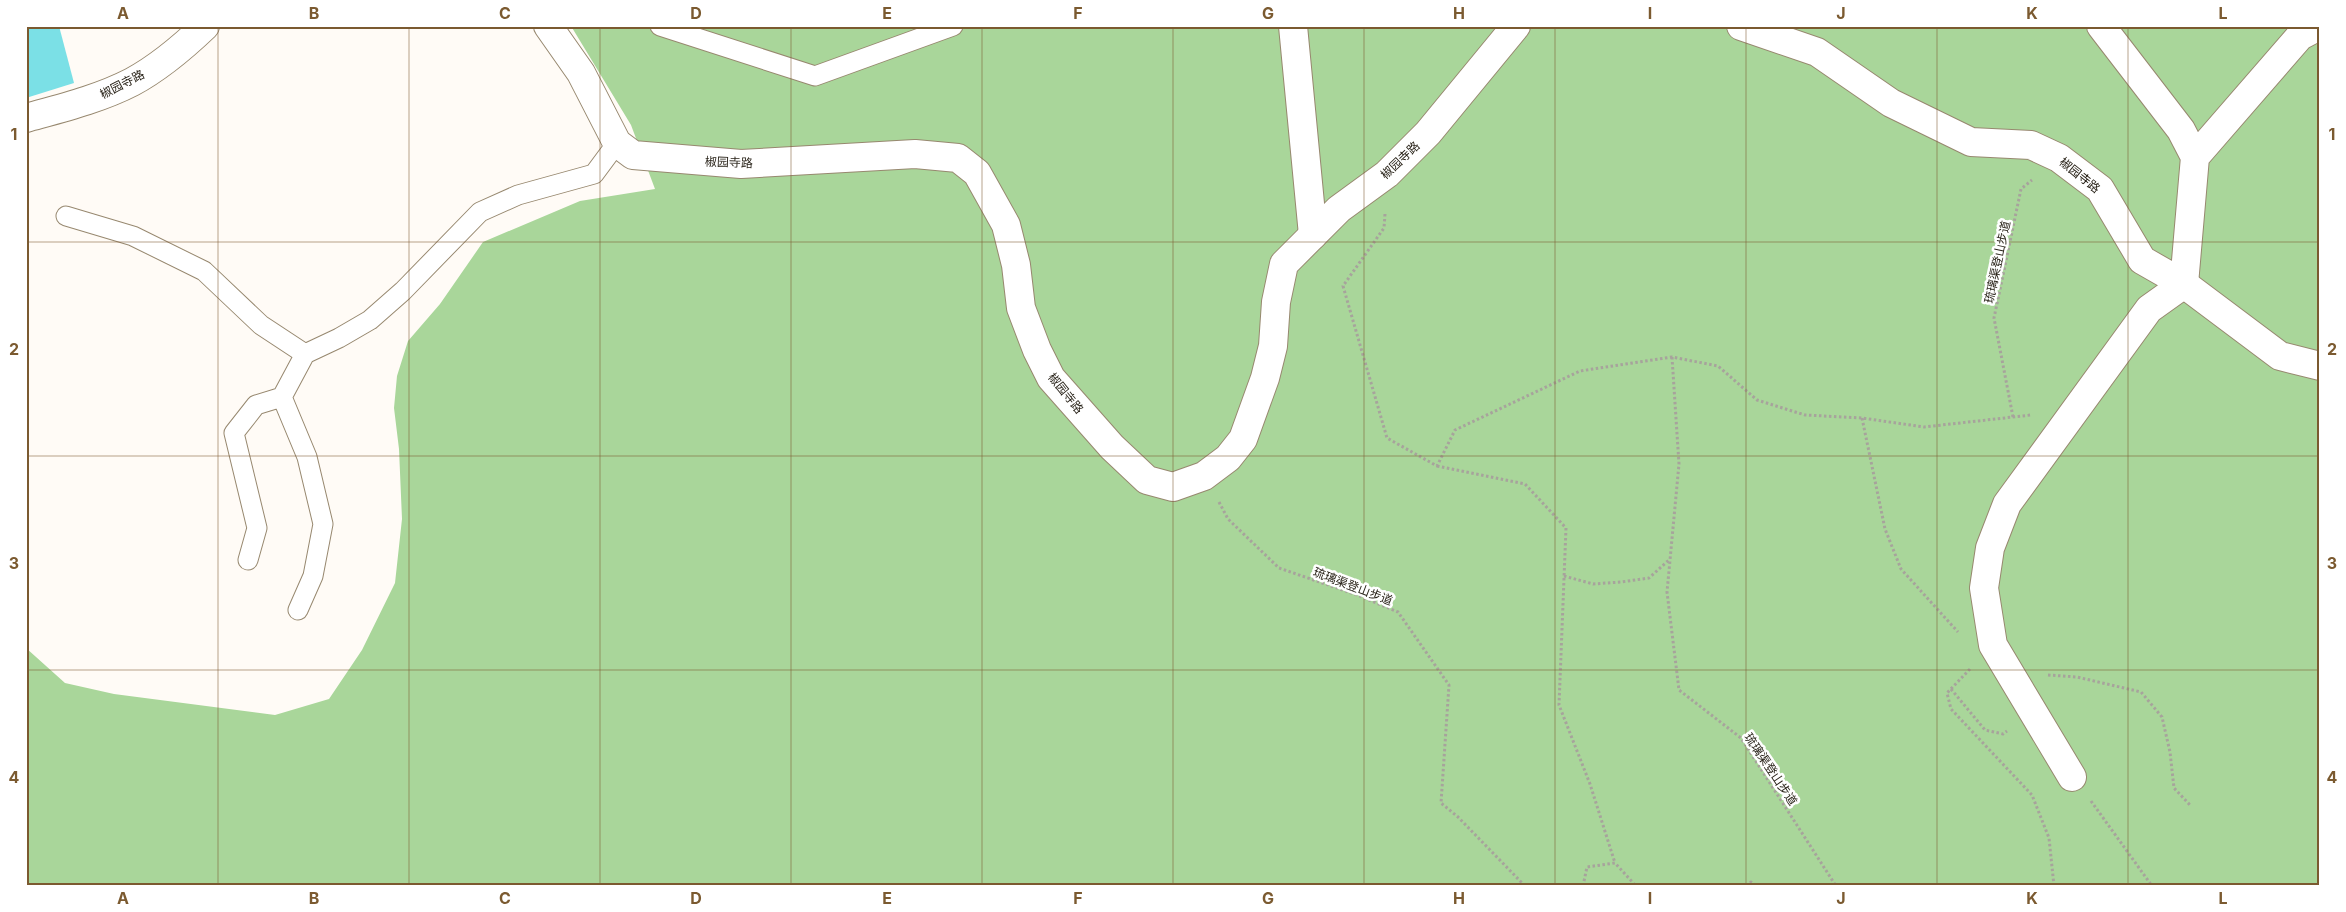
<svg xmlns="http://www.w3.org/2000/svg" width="2346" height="912" font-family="Inter,'Noto Sans SC',sans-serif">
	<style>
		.forest { fill: #a9d69a }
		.water { fill: #7be0e6 }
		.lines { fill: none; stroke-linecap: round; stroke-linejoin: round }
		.lane-casing { stroke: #97886f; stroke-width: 21 }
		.street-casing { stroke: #97886f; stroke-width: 30 }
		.secondary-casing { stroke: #97886f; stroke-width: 30 }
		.path { stroke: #a7a39c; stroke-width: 3; stroke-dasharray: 2.5 2.5; stroke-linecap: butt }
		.lane { stroke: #fff; stroke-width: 19 }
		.street { stroke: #fff; stroke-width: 28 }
		.secondary { stroke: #fff; stroke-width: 28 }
		.grid { fill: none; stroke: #7b5a30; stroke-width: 1; stroke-opacity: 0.55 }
		.labels { text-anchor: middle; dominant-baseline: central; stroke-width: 5; stroke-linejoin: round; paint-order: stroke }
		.street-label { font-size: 12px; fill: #292319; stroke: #fff }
		.neatline { fill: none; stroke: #7b5a30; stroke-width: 2 }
		.grid-label { font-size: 16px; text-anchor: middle; font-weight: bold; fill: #7b5a30 }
	</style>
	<rect width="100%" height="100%" fill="#fffbf6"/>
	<path class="forest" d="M571,26H2320V886H26V648L65,683L114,694L275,715L329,699L362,650L395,583L402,519L399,449L394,408L397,376L408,341L440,304L483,242L580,201L655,189L631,125Z"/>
	<path class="water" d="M26,26H59L74,83L26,98Z"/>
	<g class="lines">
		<defs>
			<path id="lane" d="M660,26L815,76L953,26
				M66,216L133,236L204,271L261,325L305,354L339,338L370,320L403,291L480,212L518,195L594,174L617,143
				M282,397L307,457L323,524L313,576L298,610
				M248,560L257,528L234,433L256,405L282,397L305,354"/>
			<path id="street" d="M1293,26L1313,235
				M2101,26L2181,130L2195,157
				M2072,777L1993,645L1984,588L1990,548L2007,504L2149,309L2184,284L2195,157L2300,36L2319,26"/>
			<path id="secondary" d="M548,26L581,73L617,143L633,155L741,164L915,154L958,158L977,173L1006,225L1016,265L1021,308L1037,350L1051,378L1112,447L1147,480L1173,487L1204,476L1228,458L1243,439L1265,378L1273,346L1276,302L1284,264L1339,209L1387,174L1428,133L1516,26
				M1741,26L1817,52L1891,103L1971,142L2031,145L2059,158L2100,189L2142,260L2184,284L2280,356L2320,366
				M26,118C62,108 99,99 132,82C158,68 183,47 205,26"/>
		</defs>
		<use href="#lane" class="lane-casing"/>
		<use href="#street" class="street-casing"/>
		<use href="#secondary" class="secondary-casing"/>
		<path class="path" d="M1385,214L1384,228L1343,286L1387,438L1437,466L1455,430L1580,371L1672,357L1718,366L1757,400L1805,415L1862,418L1924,427L2031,415
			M1672,357L1679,464L1667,592L1679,690L1741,738L1836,886
			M2013,417L1994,318L2021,189L2032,180
			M1862,418L1885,529L1901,569L1958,632
			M1437,466L1525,484L1566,528L1559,705L1590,784L1615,863
			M1219,502L1228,519L1279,568L1357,595L1398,612L1449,685L1441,803L1458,817L1525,886
			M1564,576L1593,584L1621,582L1649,578L1670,559
			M1970,669L1947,693L1951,709L2032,795L2049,838L2054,886
			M2048,675L2077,677L2141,692L2162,717L2170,752L2174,788L2190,805
			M1951,689L1985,730L2003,734L2007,731
			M2091,801L2152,886
			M1583,886L1587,867L1615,863L1636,886
			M1746,886L1751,882L1757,886"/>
		<use href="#lane" class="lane"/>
		<use href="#street" class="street"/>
		<use href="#secondary" class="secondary"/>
	</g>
	<path class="grid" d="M218,26V886M409,26V886M600,26V886M791,26V886M982,26V886M1173,26V886M1364,26V886M1555,26V886M1746,26V886M1937,26V886M2128,26V886M26,242H2320M26,456H2320M26,670H2320"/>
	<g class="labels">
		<g class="street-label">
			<text transform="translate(122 84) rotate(-27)">椒园寺路</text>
			<text transform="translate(1400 160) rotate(-43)">椒园寺路</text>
			<text transform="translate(729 162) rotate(2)">椒园寺路</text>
			<text transform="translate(2080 175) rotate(39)">椒园寺路</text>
			<text transform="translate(1997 262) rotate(-78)">琉璃渠登山步道</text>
			<text transform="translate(1066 393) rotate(51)">椒园寺路</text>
			<text transform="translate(1353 586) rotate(21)">琉璃渠登山步道</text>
			<text transform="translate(1771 769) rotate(56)">琉璃渠登山步道</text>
		</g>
	</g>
	<rect width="2346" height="912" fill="none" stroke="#ffffff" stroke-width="55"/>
	<rect x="28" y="28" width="2290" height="856" class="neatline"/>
	<g class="grid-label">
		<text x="123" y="19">A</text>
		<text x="314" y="19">B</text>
		<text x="505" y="19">C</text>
		<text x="696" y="19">D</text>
		<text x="887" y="19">E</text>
		<text x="1078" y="19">F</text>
		<text x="1268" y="19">G</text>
		<text x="1459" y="19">H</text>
		<text x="1650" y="19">I</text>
		<text x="1841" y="19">J</text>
		<text x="2032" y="19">K</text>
		<text x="2223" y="19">L</text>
		<text x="14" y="140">1</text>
		<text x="2332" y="140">1</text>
		<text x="14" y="355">2</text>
		<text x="2332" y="355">2</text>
		<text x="14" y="569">3</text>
		<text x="2332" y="569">3</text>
		<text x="14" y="783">4</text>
		<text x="2332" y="783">4</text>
		<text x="123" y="904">A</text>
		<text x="314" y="904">B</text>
		<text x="505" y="904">C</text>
		<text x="696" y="904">D</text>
		<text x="887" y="904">E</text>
		<text x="1078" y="904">F</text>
		<text x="1268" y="904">G</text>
		<text x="1459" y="904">H</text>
		<text x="1650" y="904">I</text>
		<text x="1841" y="904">J</text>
		<text x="2032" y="904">K</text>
		<text x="2223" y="904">L</text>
	</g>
</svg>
